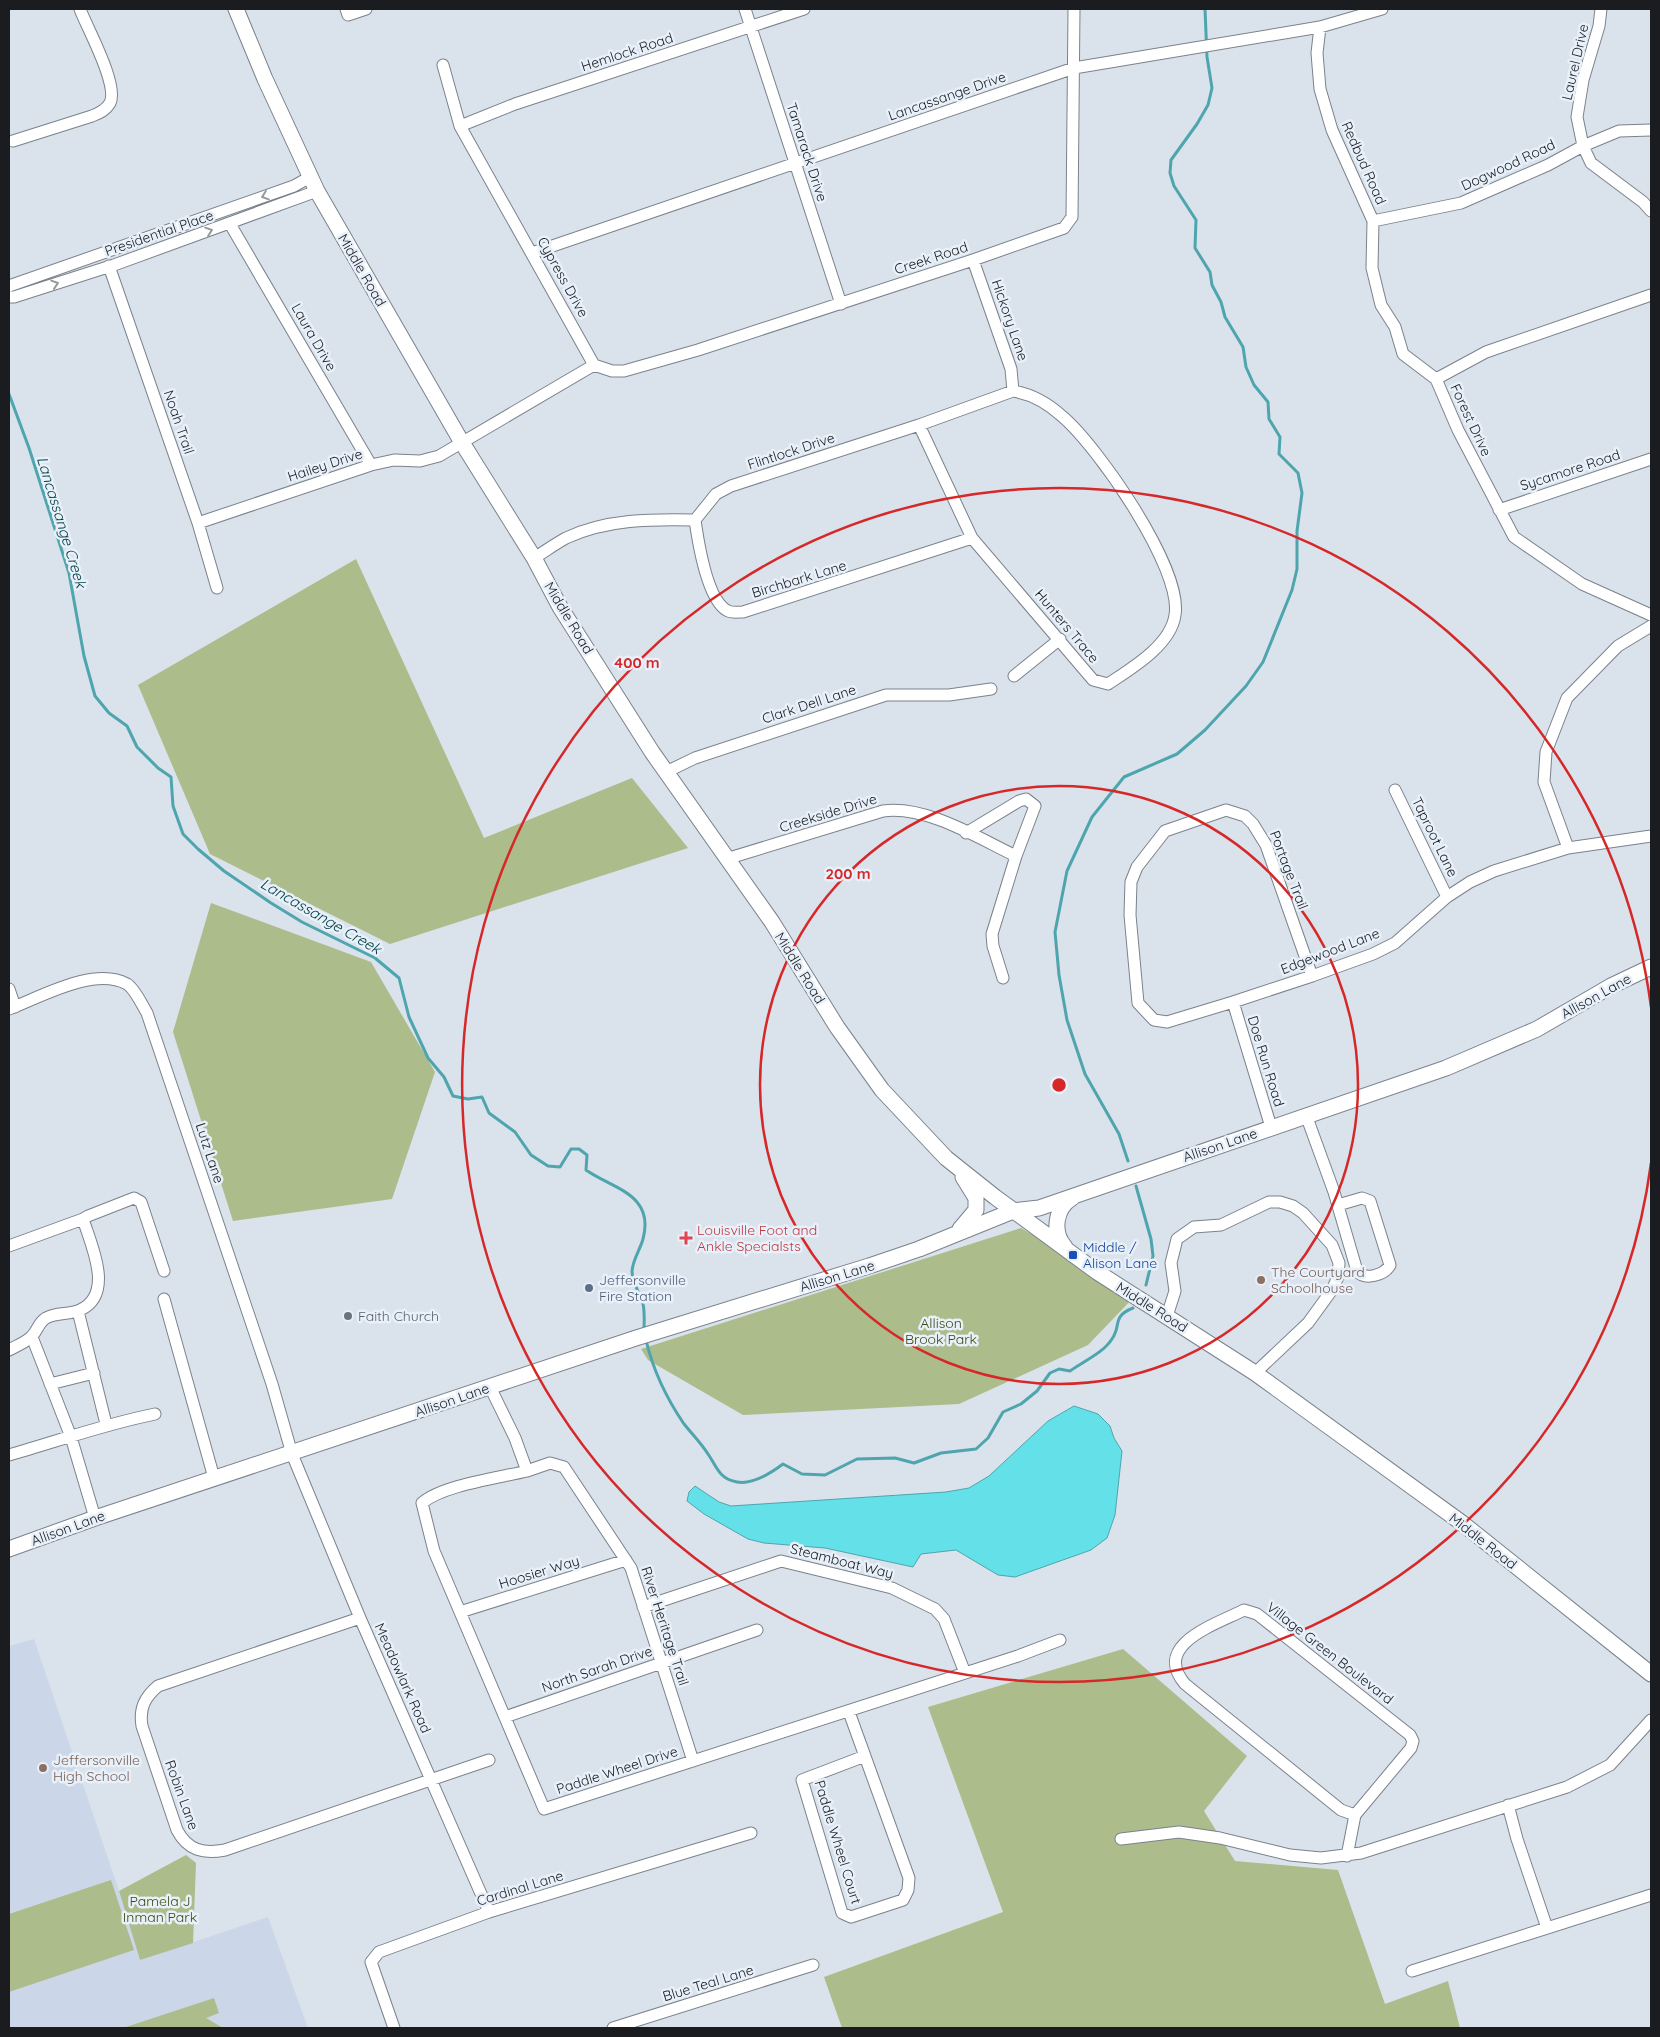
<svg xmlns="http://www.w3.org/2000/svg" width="1660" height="2037" font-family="Quicksand,sans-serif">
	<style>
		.built { fill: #cbd7e8 }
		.green { fill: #acbc8b }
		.water { fill: #64e0e9; stroke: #4ea5ad }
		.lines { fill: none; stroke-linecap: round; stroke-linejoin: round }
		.stream { stroke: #4ea5ad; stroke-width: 3 }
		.street-casing { stroke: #7b828b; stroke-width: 13 }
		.secondary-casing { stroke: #7b828b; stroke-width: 17 }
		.street { stroke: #fff; stroke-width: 11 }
		.secondary { stroke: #fff; stroke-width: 15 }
		.oneway { stroke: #98999b }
		.ring { fill: none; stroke: #d62828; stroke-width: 2.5 }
		.health-dot { fill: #e0444e; stroke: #e8f0fa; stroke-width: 2 }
		.transit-dot { fill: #1a4fb4; stroke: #e8f0fa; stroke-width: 2 }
		.education-dot { fill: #8d6e63; stroke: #e8f0fa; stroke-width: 2 }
		.service-dot { fill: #5c6f8a; stroke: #e8f0fa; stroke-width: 2 }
		.worship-dot { fill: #6b7280; stroke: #e8f0fa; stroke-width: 2 }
		.labels { text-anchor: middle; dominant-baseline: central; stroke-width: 5; stroke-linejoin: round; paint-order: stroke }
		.street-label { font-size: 14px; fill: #1a1c20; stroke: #e8f0fa }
		.health-label { font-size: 14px; fill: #be3a42; stroke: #e8f0fa; text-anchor: start }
		.transit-label { font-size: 14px; fill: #164399; stroke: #e8f0fa; text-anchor: start }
		.education-label { font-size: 14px; fill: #785e54; stroke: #e8f0fa; text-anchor: start }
		.service-label { font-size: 14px; fill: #4e5e75; stroke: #e8f0fa; text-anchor: start }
		.worship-label { font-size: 14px; fill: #5b616d; stroke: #e8f0fa; text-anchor: start }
		.park-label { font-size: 14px; fill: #3a490c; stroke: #e8f0fa }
		.water-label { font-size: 15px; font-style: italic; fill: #003d41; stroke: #e8f0fa }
		.centre { fill: #d62828; stroke: #e8f0fa; stroke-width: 2.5 }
		.ring-label { font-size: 15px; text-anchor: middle; font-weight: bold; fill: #d62828; stroke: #e8f0fa; stroke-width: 5; stroke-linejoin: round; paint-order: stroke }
	</style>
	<rect width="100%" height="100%" fill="#dae2ec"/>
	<path class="built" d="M34,1639L119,1891L140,1960L268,1917L308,2028H9V1646Z"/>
	<path class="green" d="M356,559L484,838L632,778L688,848L390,944L210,854L138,685Z
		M211,903L371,962L435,1072L392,1199L233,1221L173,1032Z
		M1021,1228L1135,1296L1088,1345L959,1404L743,1415L648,1360L641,1349Z
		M1123,1649L1247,1756L1204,1811L1235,1861L1338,1870L1385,2004L1448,1981L1460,2028H842L824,1977L1003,1912L928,1707Z
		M186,1855L196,1863L193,1943L140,1960L119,1891Z
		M111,1880L134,1950L9,1992V1914Z
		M214,1998L219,2013L206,2018L223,2028H123Z"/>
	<path class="water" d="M1074,1406L1098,1414L1110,1426L1114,1438L1122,1451L1115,1515L1107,1538L1091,1550L1015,1577L998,1575L956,1550L921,1554L913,1567L825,1548L764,1543L748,1539L704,1514L687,1501L689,1492L695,1486L719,1502L731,1506L946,1492L969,1488L989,1476L1048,1421Z"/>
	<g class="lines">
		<path class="stream" d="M9,394L29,448L69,573L84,656L95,696L109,713L127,726L137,747L158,768L171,777L173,806L183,834L198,849L224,871L271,903L302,922L375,958L399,978L409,1017L428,1058L444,1077L453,1096L468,1099L482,1097L489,1113L515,1132L531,1155L548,1166L560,1167L571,1149H579L587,1155L586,1170C613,1189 655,1194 643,1239C640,1250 633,1259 632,1271C632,1282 640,1294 643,1304C645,1313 644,1323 644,1331
			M1128,1161L1119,1134L1085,1074L1067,1020L1059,975L1055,932L1067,871L1092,817L1124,777L1177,754L1205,730L1246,686L1263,662L1292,590L1297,569V531L1302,493L1298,473L1279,454L1280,437L1269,419L1268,402L1254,385L1246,367L1243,347L1225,317L1221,302L1212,285L1210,272L1195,248L1196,220L1174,186L1170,173L1171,160L1197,124L1208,105L1212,88L1207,57L1205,9
			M1136,1186L1151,1239L1153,1256L1146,1285
			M646,1340C653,1370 667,1399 684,1424C692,1434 701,1443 708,1454C717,1467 719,1479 737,1482C753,1485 771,1473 783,1464L802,1474L825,1475L857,1459L895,1458L914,1463L941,1453L976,1449L988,1438L1003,1412L1021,1404L1037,1391L1050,1373L1059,1369L1070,1371C1084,1361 1103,1353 1112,1339C1122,1325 1111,1317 1133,1308"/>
		<defs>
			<path id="street" d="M346,9L348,15L366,9
				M745,9L841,304
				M1601,9L1599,26L1583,80L1577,117L1583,146L1591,163L1643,202L1651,211
				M1320,27L1317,53L1320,89L1332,130L1373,221L1372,268L1381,305L1395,327L1403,354L1436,379L1458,430L1514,537L1582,584L1651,615
				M443,65L460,126L594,365
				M460,126L515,104L804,9
				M13,141L92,116C100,113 106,110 110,103C119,85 87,28 80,9
				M1373,221L1461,203L1548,165L1583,146L1619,131L1651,130
				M230,224L371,465
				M532,253L1074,68L1320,27L1382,9
				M973,260L1011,369L1013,391
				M109,266L198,523L217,588
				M9,286L294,186L310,177
				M9,297H14L114,265L317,191
				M594,365L612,371H624L698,350L973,260L1064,228L1072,217L1074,9
				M1436,379L1486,352L1651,295
				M1499,510L1651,459
				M695,520C698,541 707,601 728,611C732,613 738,612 743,612L972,538
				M198,523L371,465L394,460L420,461L439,456L594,365
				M534,558C544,552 555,544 566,538C606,519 652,519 695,520L716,494L731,486L919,425L1013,391C1032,394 1049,404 1063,417C1098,447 1183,569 1175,615C1171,645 1132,668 1108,684L1093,680L972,538L919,425
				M1014,676L1060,639
				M666,772L695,758L886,695H949L991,689
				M1395,790L1447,897
				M966,833L1019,801L1026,799L1035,806L1016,856L992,934L993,946L1003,978
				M1568,848L1544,782L1546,752L1567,698L1618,646L1651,626
				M726,859L883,811C926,805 978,838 1016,856
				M1312,976L1266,845L1253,824L1245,816L1226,810L1165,831L1137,867L1131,882L1130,915L1138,1003L1154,1020L1167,1022L1233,1002L1312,976L1373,954L1395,943L1447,897L1470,882L1494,871L1568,848L1651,836
				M9,989L15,1007
				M1233,1002L1271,1127
				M9,1009C41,997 94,966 127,984C135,989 142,1005 147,1013L272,1384L292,1454L360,1618L489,1912
				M1306,1115L1334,1192L1357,1271C1364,1281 1385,1275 1390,1265L1370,1201L1362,1198L1338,1205
				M9,1246L83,1219
				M164,1299L214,1478
				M78,1311L106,1424
				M1167,1316L1175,1291L1171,1263L1177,1239L1194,1227L1221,1225L1269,1202H1280L1293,1206L1303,1213L1332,1245L1339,1263L1338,1277L1332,1290L1308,1323L1255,1373
				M32,1337L71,1437L95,1518
				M9,1350C16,1346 27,1342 32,1336C38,1330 38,1323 46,1318C57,1312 69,1315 80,1310C115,1294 91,1245 83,1219L88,1216L134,1198L141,1202L164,1271
				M50,1384L94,1373
				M490,1387L515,1438L527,1471L550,1463L564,1467L631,1568L693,1761
				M9,1455C58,1441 105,1424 155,1414
				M527,1471C499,1478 443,1485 422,1503L434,1551L544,1809L1018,1656L1060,1640
				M643,1607L781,1561L892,1588L935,1609L944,1619L965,1673
				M460,1612L626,1560
				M360,1618L158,1686C145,1697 139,1708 142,1726L177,1830C188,1851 204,1854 225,1850L489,1760
				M849,1712L909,1878L908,1890L903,1900L851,1917L842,1913L802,1780L865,1756
				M505,1717L757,1630
				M1508,1805L1517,1839L1547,1928
				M1121,1839L1179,1832L1220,1838L1290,1855L1321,1858L1361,1853L1567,1787L1610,1765L1651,1720
				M1347,1856L1355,1815L1341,1810L1185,1684C1151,1644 1217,1624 1244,1610L1257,1614L1410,1735L1413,1741L1411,1748L1355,1815
				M1412,1971L1651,1895
				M394,2028L371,1962L379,1952L489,1912L751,1833
				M613,2028L813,1965"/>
			<path id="secondary" d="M236,9L265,79L317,191L461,441L534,558L560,607L652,752L772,922L837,1027L882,1090L946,1158L995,1197L1097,1272L1255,1373L1462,1523L1651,1674
				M960,1229L976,1210V1198L963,1177
				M1065,1247C1052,1233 1055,1208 1072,1198
				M9,1549L95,1518L636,1338L869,1266L919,1249L1013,1211L1039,1208L1446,1068L1537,1029L1611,986L1651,967"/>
		</defs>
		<use href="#street" class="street-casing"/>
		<use href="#secondary" class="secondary-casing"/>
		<use href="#street" class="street"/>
		<use href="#secondary" class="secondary"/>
	</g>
	<defs><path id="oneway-chevron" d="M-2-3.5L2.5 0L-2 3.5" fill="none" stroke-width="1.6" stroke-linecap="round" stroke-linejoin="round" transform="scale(1.25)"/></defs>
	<g class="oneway">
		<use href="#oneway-chevron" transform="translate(265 196) rotate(161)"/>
		<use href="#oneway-chevron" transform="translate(209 231) rotate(-19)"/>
		<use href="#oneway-chevron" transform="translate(55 284) rotate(-18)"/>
	</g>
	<g class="ring">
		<circle cx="1059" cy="1085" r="299"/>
		<path d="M1651 1163A597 597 0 1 1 1651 1007"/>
	</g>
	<path class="health-dot" d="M683.5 1230.5h5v5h5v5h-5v5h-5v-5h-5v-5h5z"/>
	<rect class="transit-dot" x="1068" y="1250" width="10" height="10" rx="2.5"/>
	<g class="education-dot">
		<circle cx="1261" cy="1280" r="5"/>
		<circle cx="43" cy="1768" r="5"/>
	</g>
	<circle class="service-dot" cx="589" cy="1288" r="5"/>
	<circle class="worship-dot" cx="348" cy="1316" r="5"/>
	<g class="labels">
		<g class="street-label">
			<text transform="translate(627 52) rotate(-18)">Hemlock Road</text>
			<text transform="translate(1575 62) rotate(-77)">Laurel Drive</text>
			<text transform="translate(947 96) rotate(-19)">Lancassange Drive</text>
			<text transform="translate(807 152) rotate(72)">Tamarack Drive</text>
			<text transform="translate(1364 163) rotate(66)">Redbud Road</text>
			<text transform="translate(1508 165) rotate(-25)">Dogwood Road</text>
			<text transform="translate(159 233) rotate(-19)">Presidential Place</text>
			<text transform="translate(931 258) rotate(-18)">Creek Road</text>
			<text transform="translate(362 270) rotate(60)">Middle Road</text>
			<text transform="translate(563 277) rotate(61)">Cypress Drive</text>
			<text transform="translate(1010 320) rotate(71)">Hickory Lane</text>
			<text transform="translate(314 337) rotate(60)">Laura Drive</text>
			<text transform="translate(1471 420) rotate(65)">Forest Drive</text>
			<text transform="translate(179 422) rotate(71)">Noah Trail</text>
			<text transform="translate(791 451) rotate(-18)">Flintlock Drive</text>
			<text transform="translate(325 465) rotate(-18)">Hailey Drive</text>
			<text transform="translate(1570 470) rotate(-18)">Sycamore Road</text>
			<text transform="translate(799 579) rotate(-17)">Birchbark Lane</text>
			<text transform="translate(569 618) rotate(59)">Middle Road</text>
			<text transform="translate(1067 626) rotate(50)">Hunters Trace</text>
			<text transform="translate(809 704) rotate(-18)">Clark Dell Lane</text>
			<text transform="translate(828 813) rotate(-17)">Creekside Drive</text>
			<text transform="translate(1435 837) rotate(64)">Taproot Lane</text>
			<text transform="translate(1289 870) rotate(69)">Portage Trail</text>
			<text transform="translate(1330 951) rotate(-21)">Edgewood Lane</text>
			<text transform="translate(800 968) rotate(58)">Middle Road</text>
			<text transform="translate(1596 996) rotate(-29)">Allison Lane</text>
			<text transform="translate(1266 1061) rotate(73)">Doe Run Road</text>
			<text transform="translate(1220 1145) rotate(-19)">Allison Lane</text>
			<text transform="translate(210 1153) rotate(72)">Lutz Lane</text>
			<text transform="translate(837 1276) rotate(-17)">Allison Lane</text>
			<text transform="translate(1152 1307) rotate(32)">Middle Road</text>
			<text transform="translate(452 1400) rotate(-19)">Allison Lane</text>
			<text transform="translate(68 1528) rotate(-20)">Allison Lane</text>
			<text transform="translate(1483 1541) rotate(38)">Middle Road</text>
			<text transform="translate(842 1561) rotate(14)">Steamboat Way</text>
			<text transform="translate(539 1572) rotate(-17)">Hoosier Way</text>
			<text transform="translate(665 1626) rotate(72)">River Heritage Trail</text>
			<text transform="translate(1330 1653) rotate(38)">Village Green Boulevard</text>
			<text transform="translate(597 1669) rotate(-19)">North Sarah Drive</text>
			<text transform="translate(403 1678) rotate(66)">Meadowlark Road</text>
			<text transform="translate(617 1770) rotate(-18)">Paddle Wheel Drive</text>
			<text transform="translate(182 1795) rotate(70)">Robin Lane</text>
			<text transform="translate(838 1842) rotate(73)">Paddle Wheel Court</text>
			<text transform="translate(520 1888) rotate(-17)">Cardinal Lane</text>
			<text transform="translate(708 1983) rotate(-17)">Blue Teal Lane</text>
		</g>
		<g class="health-label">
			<text x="697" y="1230">Louisville Foot and<tspan x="697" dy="16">Ankle Specialsts</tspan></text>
		</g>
		<g class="transit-label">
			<text x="1083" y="1247">Middle /<tspan x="1083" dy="16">Alison Lane</tspan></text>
		</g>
		<g class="education-label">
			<text x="1271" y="1272">The Courtyard<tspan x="1271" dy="16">Schoolhouse</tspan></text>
			<text x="53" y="1760">Jeffersonville<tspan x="53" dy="16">High School</tspan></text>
		</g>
		<g class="service-label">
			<text x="599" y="1280">Jeffersonville<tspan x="599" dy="16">Fire Station</tspan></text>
		</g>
		<g class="worship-label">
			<text x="358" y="1316">Faith Church</text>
		</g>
		<g class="park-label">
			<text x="941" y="1323">Allison<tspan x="941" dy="16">Brook Park</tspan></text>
			<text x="160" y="1901">Pamela J<tspan x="160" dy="16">Inman Park</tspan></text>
		</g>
		<g class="water-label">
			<text transform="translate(62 522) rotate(73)">Lancassange Creek</text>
			<text transform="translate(321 916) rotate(30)">Lancassange Creek</text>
		</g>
	</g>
	<circle cx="1059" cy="1085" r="8" class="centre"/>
	<g class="ring-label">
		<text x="637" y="668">400 m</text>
		<text x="848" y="879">200 m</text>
	</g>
	<rect width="1660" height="2037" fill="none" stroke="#1a1c20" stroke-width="20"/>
</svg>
